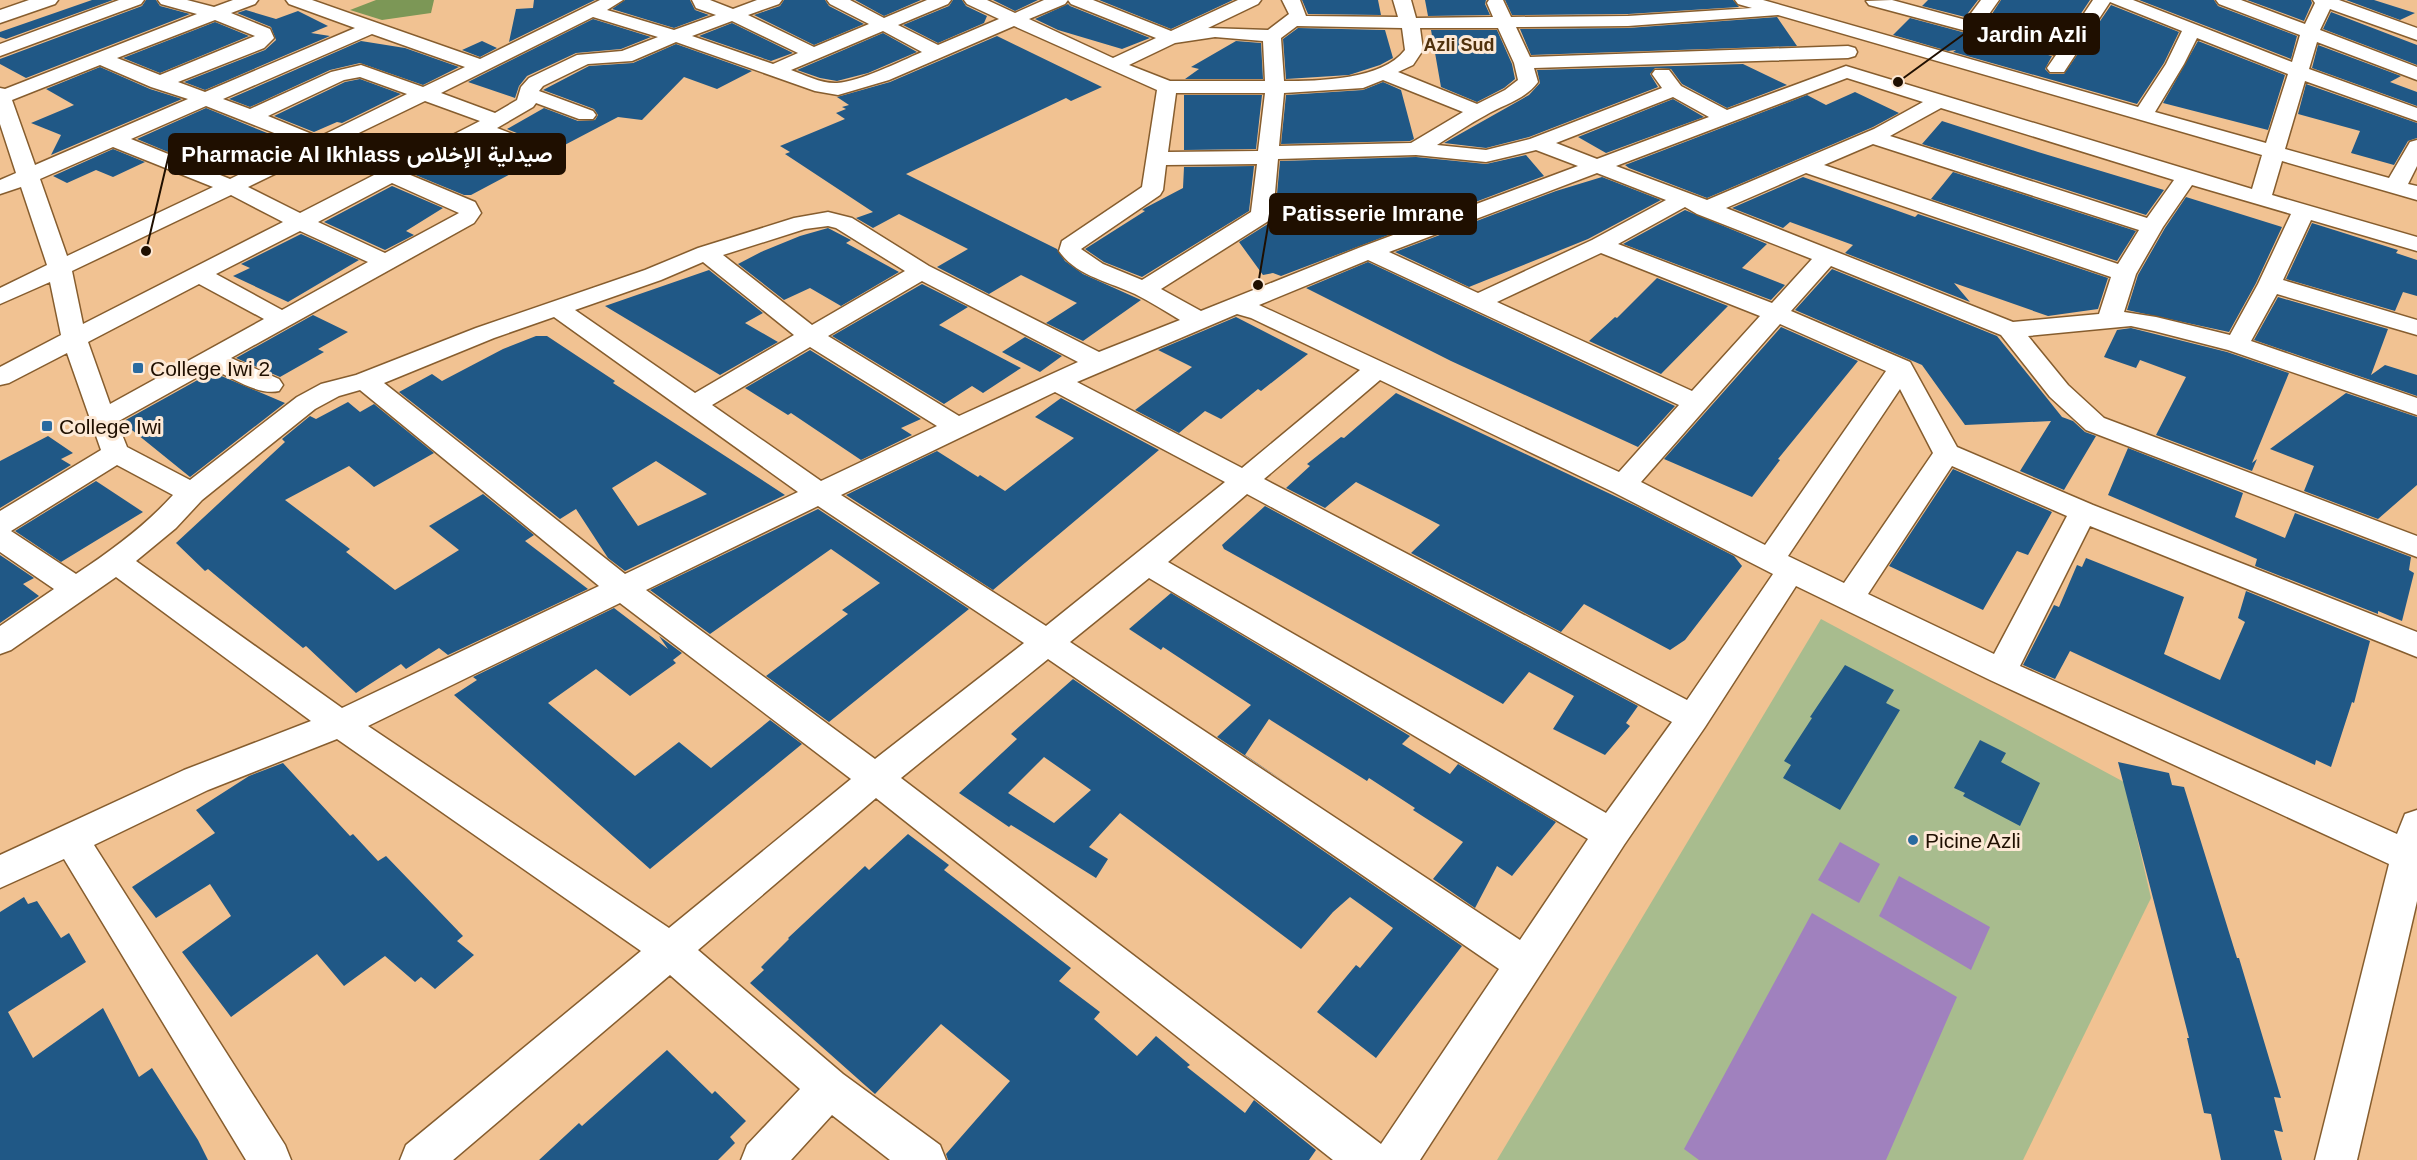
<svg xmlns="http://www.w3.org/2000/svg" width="2417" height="1160" font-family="Helvetica,Vazirmatn,sans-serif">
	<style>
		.green { fill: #a8bc8e }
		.forest { fill: #7c9756 }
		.water { fill: #a081be }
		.building { fill: #205886; fill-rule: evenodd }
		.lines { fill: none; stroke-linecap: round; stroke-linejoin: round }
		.street-casing { stroke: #865d2e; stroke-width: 3 }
		.secondary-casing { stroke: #865d2e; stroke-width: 3 }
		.street { fill: #fff; fill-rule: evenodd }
		.secondary { fill: #fff; fill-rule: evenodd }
		.poi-dot { fill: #296aa0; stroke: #fde9d6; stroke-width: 2 }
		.labels { text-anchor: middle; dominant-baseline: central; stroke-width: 6; stroke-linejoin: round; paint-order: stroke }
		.far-neighbourhood-label { font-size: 18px; font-weight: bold; fill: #50310c; stroke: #fde9d6 }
		.poi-label { font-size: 21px; fill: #1f0f00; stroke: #fde9d6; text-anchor: start }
		.leader { fill: none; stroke: #1f0f00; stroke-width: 2 }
		.callout-dot { fill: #1f0f00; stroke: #fde9d6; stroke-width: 2 }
		.callout { fill: #1f0f00; stroke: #1f0f00; stroke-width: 2 }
		.callout-label { font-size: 22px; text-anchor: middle; font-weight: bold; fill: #fff }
	</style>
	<rect width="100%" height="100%" fill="#f1c292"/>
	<path class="green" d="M1821,619L2124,782L2151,898L2023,1160H1497Z"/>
	<path class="forest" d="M376,0H434L431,13L382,20L350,10Z"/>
	<path class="water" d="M1840,842L1880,864L1859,903L1818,880Z
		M1899,876L1990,927L1971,970L1879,916Z
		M1812,913L1957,997L1886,1160H1699L1684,1149Z"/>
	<path class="building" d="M92,0H113L6,39L0,37V32Z
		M146,0H156L160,6L190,14L26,78L0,64V59L142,6Z
		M534,0H595L509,42L516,9L533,8Z
		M625,0H690L695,10L709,15L674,28L612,9Z
		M784,0H825L829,6L864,24L814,45L754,15L780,6Z
		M855,0H921L884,16Z
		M953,0H962L966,6L987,16L984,23L938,43L903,25L949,6Z
		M993,0H1038L1015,11Z
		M1099,0H1233L1171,29Z
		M1302,0H1378L1381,15L1308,14Z
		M1425,0H1486L1485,4L1490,15L1428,16Z
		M1505,0H1733L1739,7L1628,14L1512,15Z
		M1928,0H1978L1965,17L1922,6Z
		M2001,0H2090L2062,42L1986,23Z
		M2139,0H2214L2218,6L2297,36L2291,59Z
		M2247,0H2311L2312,3L2304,21Z
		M2346,0H2374L2415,13L2400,20Z
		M1068,4L1070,6L1150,38L1122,49L1058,30L1035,19Z
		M2111,5L2179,32L2164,63L2137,104L1953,52L1956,50L1948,51L1893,35L1910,18L2052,56L2045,69L2050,74H2064Z
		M246,10L276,19L298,11L328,26L311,33L330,36L205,90L184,82L265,50L276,40L271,27L237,13Z
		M2331,12L2417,45V65L2323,29Z
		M1777,17L1797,46L1531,55L1520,29L1628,28Z
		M593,19L651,37L621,49L576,53L527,76L519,86L515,98L468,82Z
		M215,22L249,36L160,73L123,58Z
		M732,23L793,53L771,61L699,36Z
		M1298,28L1385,30L1393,58L1380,65L1349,75L1286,79L1283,39Z
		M1431,30H1497L1512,64L1515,79L1504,88L1477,102L1441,87Z
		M883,33L917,52L868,73L837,81L820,78L797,70Z
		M997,36L1102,87L1071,101L1066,98L906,174L1057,249L1065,261L1083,274L1141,300L1083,341L1046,323L1077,303L1021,275L989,294L937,267L968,249L899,214L873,228L856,218L873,212L785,154L790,152L780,146L845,119L836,113L846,109L842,107L849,105L837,97L890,82Z
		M361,41L405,48L459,67L423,85L360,63L330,70L250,107L229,99Z
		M482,41L497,48L480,57L462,50Z
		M1236,41L1261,43L1263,79H1185L1199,69L1191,67Z
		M2198,41L2285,75L2268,130L2163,103Z
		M676,44L752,71L717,89L684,77L642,120L618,117L557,149L507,129L544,108L578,121L595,120L598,115L594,109L543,90L589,66L633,63Z
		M2318,45L2401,76L2390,82L2417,92V106L2312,68Z
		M1743,64L1787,85L1727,108L1682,84L1671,69L1655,68L1650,74L1658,87L1529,137L1486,148L1444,143L1529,95L1540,83L1537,70Z
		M100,67L150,89L182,99L51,155L61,135L31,123L74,105L46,89Z
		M360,79L401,94L342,123L337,122L314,132L274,116L345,82Z
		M1383,82L1401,90L1414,139L1410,141L1281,144L1286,95L1363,90Z
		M2306,84L2417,123V138L2408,141L2394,165L2351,153L2360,131L2298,114Z
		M1855,92L1899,113L1873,127L1707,198L1629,168L1625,165L1807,95L1826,105Z
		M1184,95H1262L1256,149L1184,150Z
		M1673,99L1704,117L1606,153L1578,137Z
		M206,108L272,135L232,155L197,139L168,152L137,139Z
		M1942,121L2038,152L2164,190L2146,215L1922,144Z
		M485,140L537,160L471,195H464L413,174Z
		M113,149L145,162L113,177L96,170L67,183L53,176Z
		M1526,155L1544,176L1281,276L1273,273L1263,275L1239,242L1271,222L1275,216L1280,161L1416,157L1486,164Z
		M1254,166L1249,211L1142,277L1104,262L1085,249L1145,211L1142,210L1145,208L1183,188L1184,167Z
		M1953,172L2136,231L2117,261L1931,199Z
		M1602,177L1661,200L1588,239L1469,287L1395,252L1556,191Z
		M1803,177L1915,217L1918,214L2108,278L2098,309L2048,316L1954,283L1970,302L1845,253L1853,245L1790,222L1783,228L1732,208Z
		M392,186L443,208L406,231L414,235L385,250L324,222Z
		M2186,197L2282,227L2256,283L2229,332L2127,310L2138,275L2165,228Z
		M1685,210L1767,244L1742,268L1785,285L1771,300L1623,244Z
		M2312,223L2398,250L2396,253L2417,260V296L2403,292L2395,311L2286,279Z
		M828,228L851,240L846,243L899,272L841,306L810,288L784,300L738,264L761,252L800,236Z
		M301,234L359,260L288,302L233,276L250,268L241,264Z
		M1368,262L1675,406L1638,447L1451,361L1306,288Z
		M1832,269L1997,336L2062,417L2073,421L2085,432L2096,436L2064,490L2020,471L2051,421L1965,425L1922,365L1795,310Z
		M709,270L763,313L745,323L778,342L720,375L605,306Z
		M1657,278L1728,306L1661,374L1589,341L1615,317L1617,318Z
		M922,284L968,307L939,325L1021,368L983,393L972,386L944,404L832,336Z
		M2278,297L2388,329L2371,375L2385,365L2417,375V396L2254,340Z
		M313,315L348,332L318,349L324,352L280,377L236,358Z
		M1236,317L1308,354L1261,391L1258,389L1221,419L1205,411L1179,433L1135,410L1192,367L1158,350Z
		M1781,327L1858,361L1778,459L1780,460L1752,497L1664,459Z
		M2131,328L2227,352L2289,373L2252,463L2257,459L2252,471L2156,435L2186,377L2140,360L2136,368L2104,357L2117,330Z
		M536,336H547L615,381L613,383L785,495L625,571L608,558L576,509L560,519L399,392L432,374L442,381L503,349ZM656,461L707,494L638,526L612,488Z
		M1025,337L1062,356L1040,372L1002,352Z
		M810,350L921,419L901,428L912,435L861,460L791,413L788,415L745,388Z
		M212,372L285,403L190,477L122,422Z
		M1396,393L1638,507L1734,556L1742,566L1685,640L1670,650L1584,604L1561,632L1411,553L1440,525L1356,482L1325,508L1286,488L1310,466L1307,464L1341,437L1344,438Z
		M2346,393L2417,417V485L2378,519L2304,491L2314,466L2270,449Z
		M1061,398L1159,450L993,590L846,495L937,451L978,477L980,475L1005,491L1074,438L1035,417Z
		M348,402L360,412L374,404L434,453L374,487L349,466L285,500L350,549L346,552L395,590L459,550L429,526L483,494L534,535L525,541L588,589L448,655L439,648L406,669L401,664L356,693L306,646L303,648L208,569L205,571L176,543L285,442L282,439L310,416L316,419Z
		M48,436L73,453L61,459L71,465L0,508V461Z
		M2128,448L2243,493L2235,517L2285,538L2295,513L2411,557L2409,570L2414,573L2402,621L2378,611V614L2255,566L2257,559L2108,495Z
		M1953,469L2052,512L2028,555L2017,551L1983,610L1889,566Z
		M96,481L143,512L61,562L15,531Z
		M1265,506L1638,706L1626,723L1630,726L1605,755L1553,729L1574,696L1529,672L1503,704L1224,549L1222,545Z
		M818,509L969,609L829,722L766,676L848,614L842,610L880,583L831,549L710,634L650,590Z
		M0,555L34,578L23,584L39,596L0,623Z
		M2086,558L2184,597L2164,654L2220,680L2245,622L2238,618L2246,591L2370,641L2354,703L2352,702L2331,767L2316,760L2315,765L2070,651L2055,679L2023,665L2054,605L2059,607L2077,565L2082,567Z
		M1171,593L1410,736L1402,744L1450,774L1458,764L1556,822L1512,876L1497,866L1475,908L1433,879L1463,842L1413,810L1415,808L1369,778L1367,781L1269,719L1245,755L1294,788L1217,737L1251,705L1163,647L1161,650L1129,629Z
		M614,608L668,649L659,636L682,653L673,660L676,663L630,696L596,669L548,703L635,776L679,742L711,768L770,720L802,744L650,869L454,695L477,680L473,677Z
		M1845,665L1894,690L1886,703L1900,710L1840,810L1783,778L1791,765L1784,761L1812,718L1810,717Z
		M1073,679L1462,946L1376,1058L1317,1012L1356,965L1360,968L1393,928L1350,897L1333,912L1301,949L1120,813L1089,847L1108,859L1096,878L1011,825L1009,827L959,793L1017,739L1011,734ZM1044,757L1091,790L1054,823L1008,793Z
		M1980,740L2006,753L2001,762L2040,783L2020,826L1963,796L1965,793L1954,788Z
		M2118,762L2169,773L2172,785L2184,787L2237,958H2239L2281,1098L2274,1097L2283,1132L2274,1130L2282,1160H2221L2211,1114L2204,1113L2187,1038H2189Z
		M283,763L350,836L353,834L378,861L386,856L463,936L457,941L474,955L435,989L421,977L415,982L385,956L344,986L317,954L231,1017L182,952L231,916L210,884L156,918L132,887L215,833L196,810L249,776Z
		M908,834L949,865L944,870L1071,968L1059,981L1100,1012L1094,1019L1137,1056L1156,1036L1190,1065L1187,1067L1245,1113L1254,1100L1316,1150L1309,1160H948L946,1154L1010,1081L941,1024L875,1094L750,983L764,970L761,967L789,939L788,938L865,866L869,870Z
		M24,897L28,904L37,901L61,938L69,933L86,962L8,1012L33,1058L103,1008L139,1077L152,1068L198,1140L208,1160H0V912Z
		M667,1050L712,1094L715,1091L746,1121L730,1137L735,1143L718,1160H539L579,1123L582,1126Z"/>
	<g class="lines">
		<defs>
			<path id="street" d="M119,0H144L141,4L0,56V44Z
				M158,0H187L214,7L233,0H258L255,4L231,13L270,29L274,38L264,48L178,82L205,92L355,28L289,4L286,0H312L480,59L600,0H623L607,10L674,30L716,15L696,8L692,0H710L733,9L757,0H782L779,4L748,15L814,47L869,24L830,4L827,0H850L884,18L927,0H951L948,4L898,25L938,45L999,19L967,4L964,0H987L1015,13L1044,0H1068L1065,4L1029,19L1113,58L1156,38L1071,4L1068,0H1093L1171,31L1238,0H1261L1258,4L1208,28L1268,30L1289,14L1282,0H1300L1306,16L1398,17L1393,0H1411L1416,18L1493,17L1487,3L1489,0H1503L1511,17L1628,16L1752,8L1738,4L1735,0H1763L2138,107L2166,64L2182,31L2110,2L2064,72H2050L2047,68L2056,55L1869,5L1866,1L1892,0L1966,20L1981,0H1999L1982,24L2063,45L2093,0H2133L2292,62L2300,35L2219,4L2216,0H2241L2305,24L2315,3L2313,0H2339L2417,28V40L2330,9L2320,30L2417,67V80L2317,42L2309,69L2417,108V121L2305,81L2285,149L2389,178L2410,142L2417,140V166L2408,184L2417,186V200L2282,161L2272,195L2417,237V251L2311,220L2283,280L2417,320V335L2277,294L2251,341L2417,398V415L2228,350L2154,331L2131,326L2028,336L2068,385L2104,418L2417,536V557L2086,430L2050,397L2001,335L1831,266L1791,311L1910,362L1957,447L2093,505L2417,632V657L2090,526L2020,666L2397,834L2405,814L2417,810V901L2357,1160H2315L2389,864L1990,680L1796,586L1705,727L1624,845L1420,1160H1333L876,798L698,950L843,1074L940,1145L946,1160H890L832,1115L791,1160H741L747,1145L800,1089L670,975L453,1160H400L406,1145L641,951L337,739L208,790L94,845L285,1145L291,1160H246L64,859L0,888V855L184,770L311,721L116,577L11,650L0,654V626L54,589L0,552V511L101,450L67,353L9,383L0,385V367L61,335L50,282L0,304V288L47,265L21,187L0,194V180L16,173L0,124V88L5,89L197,14L161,4ZM1778,15L2262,155L2252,189L1846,66L1727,110L1681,86L1669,70H1655L1652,74L1662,88L1530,139L1486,150L1437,145C1453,135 1469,124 1486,115C1503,105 1526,99 1538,82L1534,68L1848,58L1855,56L1857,52L1855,48L1848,46L1530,57L1516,27L1628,26ZM593,17L658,37L622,51L577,55L529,78L521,87L517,100L495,113L441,93ZM215,20L255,36L160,75L117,58ZM732,21L798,53L773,64L692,36ZM1014,26L1157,90L1142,187L1062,241L1059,251C1076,276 1110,282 1135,294C1151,302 1165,311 1180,320L1099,352L929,266L852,218L828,212L794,218L698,248L645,270L476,328L356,375L321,384L297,397L190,480L127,447L117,422L212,369C232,377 258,396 279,391L283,385L279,379L231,358L474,223L481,213L475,202L408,174L481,136L545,160L552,162L559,160L562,156L559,152L497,128L533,107L536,103L579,119H593L596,115L593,111L539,91L543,86L588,64L632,61L676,42L815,91L838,95L889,80ZM1297,26L1402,28L1405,50C1382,80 1319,81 1284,81L1281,38ZM1420,28H1498L1514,63L1518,80L1505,90L1477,104L1398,72L1413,65L1423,50ZM883,31L922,52C899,62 861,81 837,83C822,84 805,75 791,70ZM372,34L465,67L423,87L361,65L331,72L250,109L223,99ZM1215,37L1263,41L1265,81H1170L1129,65L1175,43ZM2197,38L2288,74L2266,143L2155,112L2184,64ZM100,65L151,87L188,99L35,165L12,100ZM360,77L407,94L319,137L268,116L344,80ZM1847,78L1923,102L1874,129L1707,200L1616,166ZM1383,80L1463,112L1411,143L1279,146L1284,93L1363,88ZM1176,93H1265L1258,151L1168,152ZM1673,97L1709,117L1597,159L1556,143ZM425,101L480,121L390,167L336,144ZM206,106L302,144L230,179L131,139ZM1941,108L2174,180L2147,218L1890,136ZM1873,144L2139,230L2118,264L1824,165ZM113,147L213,187L67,256L40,179ZM1536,150L1578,166L1361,247L1201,311L1161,289L1270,220L1273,215L1278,159L1416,155L1486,162ZM320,152L374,175L300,213L248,187ZM1257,164L1251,212L1142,280L1103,264L1081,249L1160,195L1163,190L1166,165ZM1597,173L1666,200L1592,240L1478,293L1389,252ZM1806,173L2111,277L2099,314L2013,322L1726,208ZM392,183L459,213L385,253L318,222ZM2192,185L2291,214L2258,284L2230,335L2156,317L2124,312L2136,274L2163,227ZM231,195L283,222L83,324L72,271ZM1685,207L1697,214L1812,259L1772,303L1618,244ZM828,226L836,228L905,271L812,325L723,255L805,229ZM300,231L368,262L282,310L216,274ZM1601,253L1760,316L1692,391L1497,302ZM1368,260L1679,405L1619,472L1259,305ZM703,262L794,335L695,393L575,310L661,280ZM922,281L1078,362L959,416L828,336ZM199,284L264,319L110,404L88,342ZM1237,314L1251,318L1360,370L1242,468L1077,382ZM554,317L798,492L625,574L384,383L494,338ZM1780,324L1886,371L1765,545L1641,482ZM810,347L937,426L821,481L712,405ZM1380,380L1613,492L1773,574L1687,700L1264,479ZM1900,389L1933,453L1844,583L1788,556ZM360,390L599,586L342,708L136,561L176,528L202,500L315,409L339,396ZM1055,392L1225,482L1046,626L841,495ZM117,465L173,495C145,526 111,551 76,574L11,531ZM1952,466L2067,516L1994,654L1868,594ZM1247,494L1672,722L1606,813L1168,562ZM818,506L1024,643L875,759L646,590ZM1149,578L1588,839L1520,940L1070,642ZM620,603L851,779L669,928L368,726ZM1048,659L1499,969L1381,1144L901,778Z"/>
			<path id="secondary" d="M29,0H58L55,4L0,23V10Z"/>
		</defs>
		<use href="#street" class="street-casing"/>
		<use href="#secondary" class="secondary-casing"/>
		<use href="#street" class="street"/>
		<use href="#secondary" class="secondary"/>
	</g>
	<g class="poi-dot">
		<rect x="132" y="362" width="12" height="12" rx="3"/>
		<rect x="41" y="420" width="12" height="12" rx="3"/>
		<circle cx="1913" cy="840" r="6"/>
	</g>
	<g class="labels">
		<g class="far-neighbourhood-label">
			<text x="1459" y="45">Azli Sud</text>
		</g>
		<g class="poi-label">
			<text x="150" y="368">College Iwi 2</text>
			<text x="59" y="426">College Iwi</text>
			<text x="1925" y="840">Picine Azli</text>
		</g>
	</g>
	<path class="leader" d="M1898 82L1964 34M146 251L169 154M1258 285L1270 214"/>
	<g class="callout-dot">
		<circle cx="1898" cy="82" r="6"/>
		<circle cx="146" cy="251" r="6"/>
		<circle cx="1258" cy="285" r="6"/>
	</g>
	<g class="callout">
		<rect x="1964" y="14" width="135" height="40" rx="6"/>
		<rect x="169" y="134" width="396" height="40" rx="6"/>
		<rect x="1270" y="194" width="206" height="40" rx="6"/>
	</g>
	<g class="callout-label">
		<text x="2032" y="42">Jardin Azli</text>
		<text x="367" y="162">Pharmacie Al Ikhlass صيدلية الإخلاص</text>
		<text x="1373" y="221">Patisserie Imrane</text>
	</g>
</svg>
